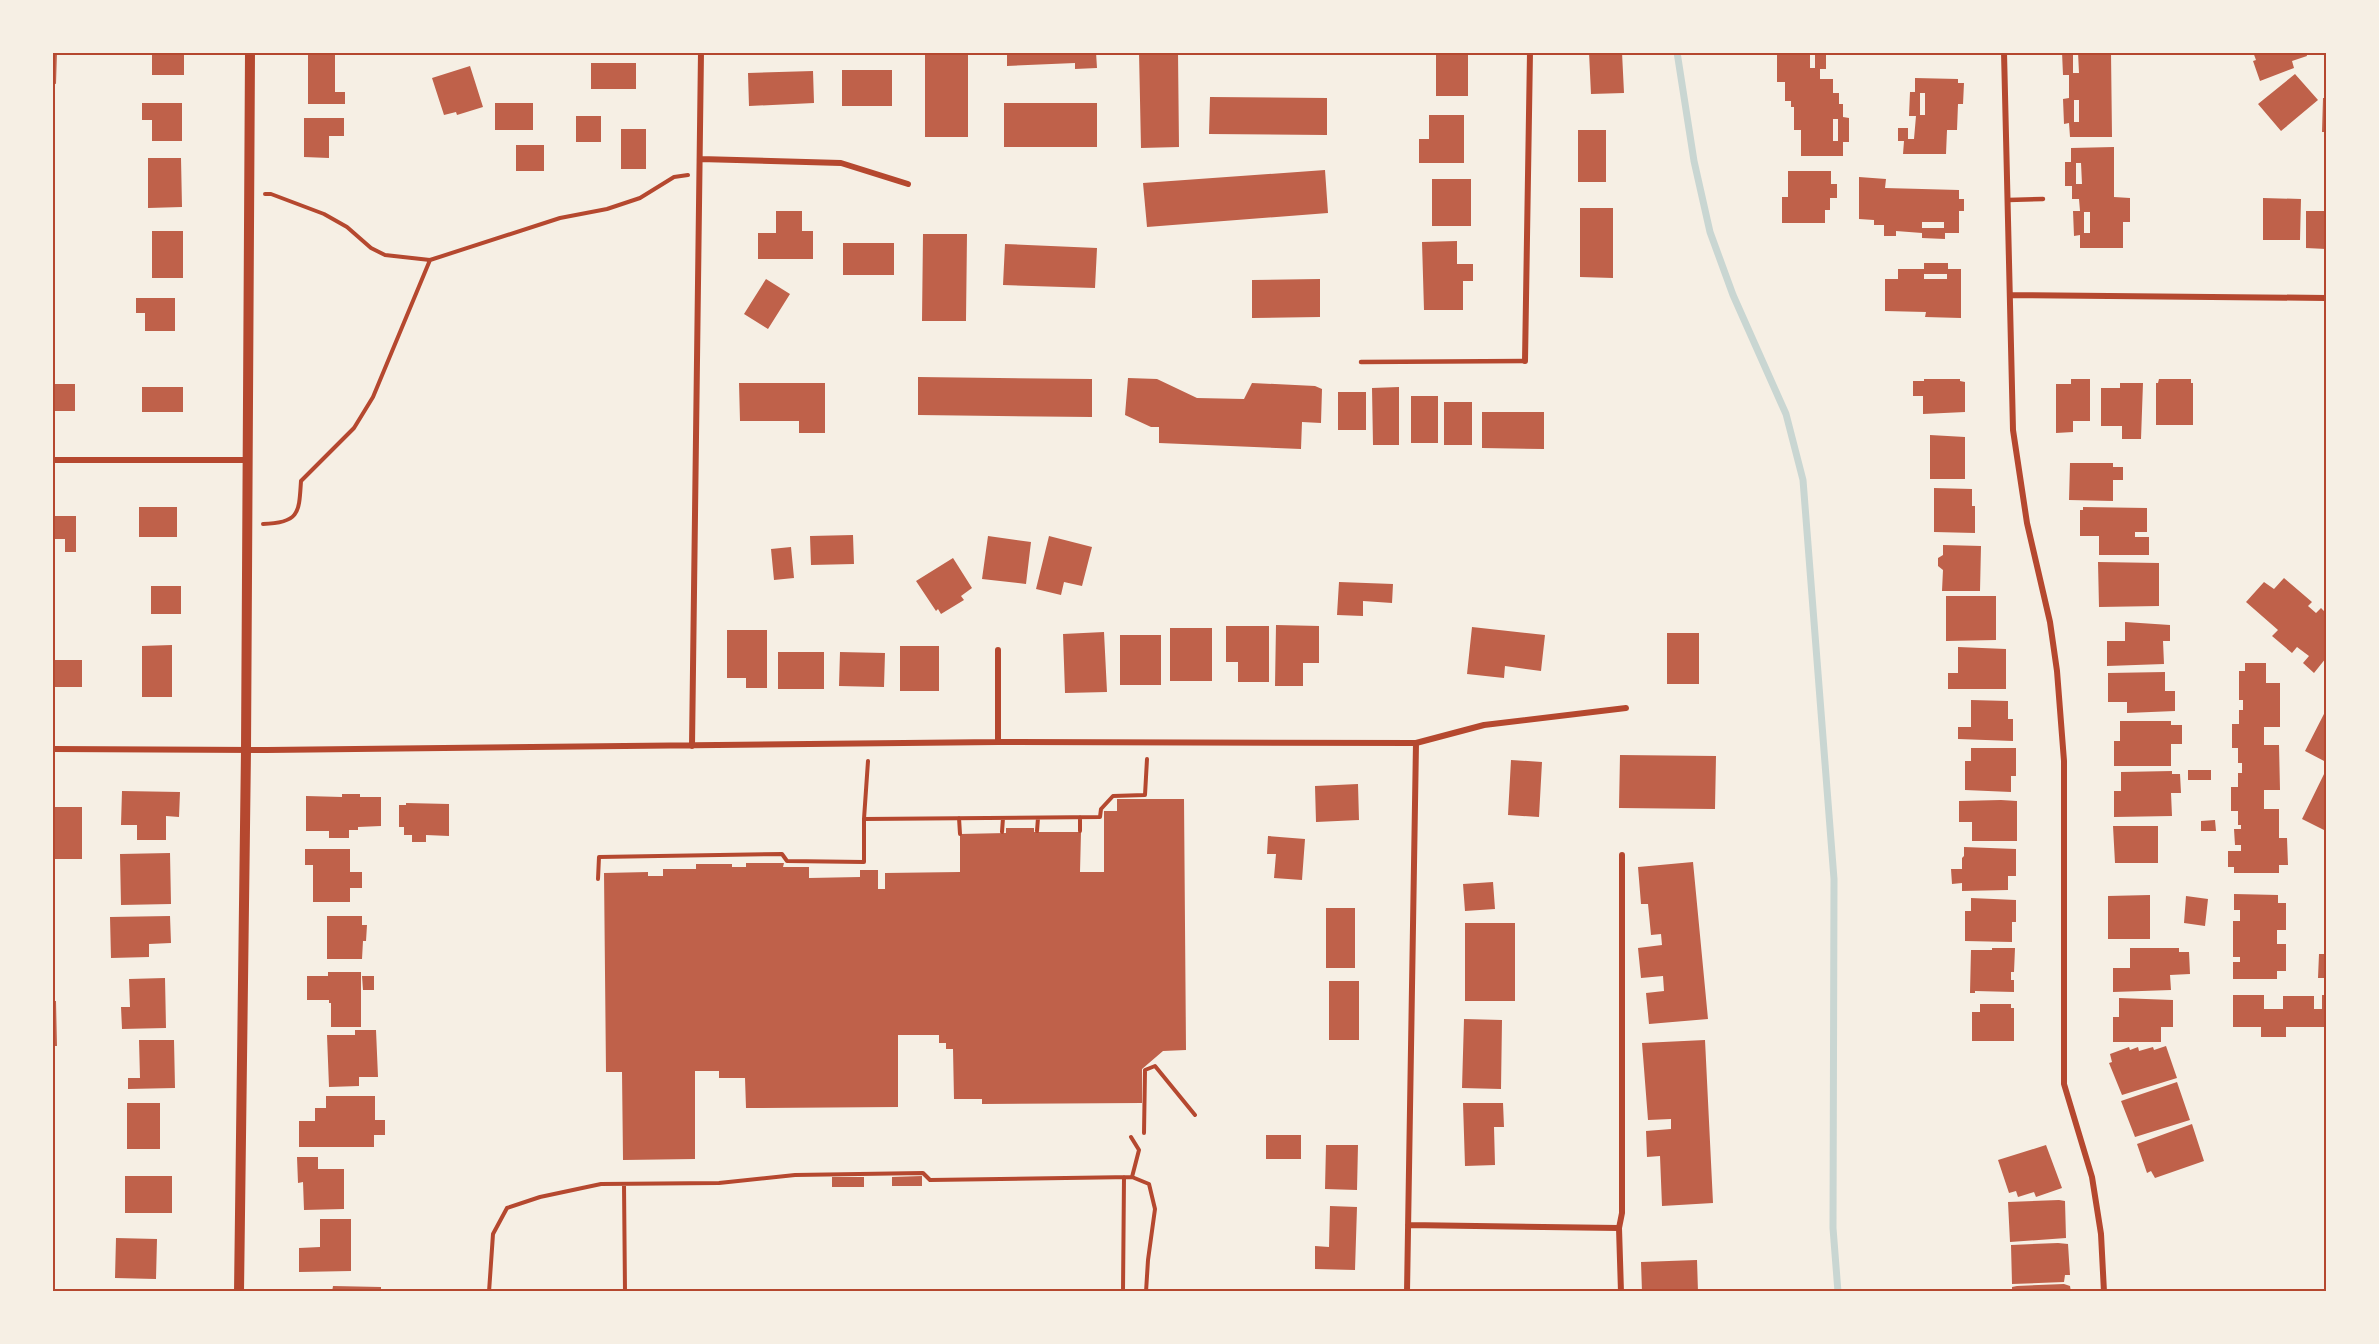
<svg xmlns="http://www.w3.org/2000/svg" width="2379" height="1344" font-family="'Source Sans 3',sans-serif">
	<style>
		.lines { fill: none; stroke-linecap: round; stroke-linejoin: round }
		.stream { stroke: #c9d6d2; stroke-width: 7 }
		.building { fill: #bf614a; fill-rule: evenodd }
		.path { stroke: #b5482f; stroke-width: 4 }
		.service { stroke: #b5482f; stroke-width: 4.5 }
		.minor { stroke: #b5482f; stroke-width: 6 }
		.tertiary { stroke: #b5482f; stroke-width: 10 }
		.neatline { fill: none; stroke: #b5482f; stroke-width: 2 }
	</style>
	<rect width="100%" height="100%" fill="#f6efe4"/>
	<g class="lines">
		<path class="stream" d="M1677,52L1694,161L1710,232L1733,295L1786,414L1803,480L1834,879L1833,1228L1838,1292"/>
	</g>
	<path class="building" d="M52,52H57L56,84L52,83Z
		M152,52H184V75H152Z
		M308,52H335V92H345V104H308Z
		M925,52H968V137H925Z
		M1007,52H1096L1097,68L1075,69V63L1007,66Z
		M1139,52H1178L1179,147L1141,148Z
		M1436,52H1468V96H1436Z
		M1589,52H1622L1624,93L1591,94Z
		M1777,52H1810V68H1815V52H1826V69H1820V79H1833V93H1839V104H1843V117L1849,118V142H1843V156H1801V130H1794V107H1791V101H1785V82H1777ZM1833,119H1838V141H1833Z
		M1855,52H1905V55H1855Z
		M2062,52H2073V73H2079L2078,52H2111L2112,137H2070L2069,123L2064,124L2063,99L2069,98V75H2063ZM2074,100H2079V122H2074Z
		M2253,52H2306L2307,56L2292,61L2294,68L2260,81L2253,61L2256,60Z
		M591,63H636V89H591Z
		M470,66L483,107L457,115L456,112L444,115L432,78Z
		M842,70H892V106H842Z
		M813,71L814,103L749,106L748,73Z
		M2295,74L2318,100L2281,131L2258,104Z
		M1915,78L1958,79V83H1964L1963,104H1958L1957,130H1947L1946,154H1903L1904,141H1898V128H1908V139H1914L1916,116H1909L1910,92H1915ZM1920,93H1925V115H1920Z
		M1210,97L1327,98V135L1209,134Z
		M2323,98H2326V132H2322Z
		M142,103H182V141H152V120H142Z
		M495,103H533V130H495Z
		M1004,103H1097V147H1004Z
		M1429,115H1464V163H1419V139H1429Z
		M576,116H601V142H576Z
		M304,118H344V136H329V158L304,157Z
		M621,129H646V169H621Z
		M1578,130H1606V182H1578Z
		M516,145H544V171H516Z
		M2114,147V197L2130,198V222H2123V248H2080V235L2074,236L2073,211H2080L2079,199H2072V186H2065V162H2071V148ZM2076,163H2081L2082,184H2076ZM2084,212H2090V233H2084Z
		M148,158H181L182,207L148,208Z
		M1325,170L1328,213L1147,227L1143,183Z
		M1788,171H1831V184H1837V198H1830V210H1825V223H1782V197H1788Z
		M1859,177L1886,179L1885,188L1959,190V199H1964V211H1959V233H1945V239L1922,238V233L1896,231V236H1884V225H1874V220L1859,219ZM1922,222H1944V228H1922Z
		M1432,179H1471V226H1432Z
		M2263,198L2301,199L2300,240H2263Z
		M1580,208H1613V278L1580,277Z
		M776,211H802V231H813V259H758V233H776Z
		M2306,211H2326V249L2306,248Z
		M152,231H183V278H152Z
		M923,234H967L966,321H922Z
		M1457,241V264H1473V281H1463V310H1424L1422,242Z
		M843,243H894V275H843Z
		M1005,244L1097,248L1095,288L1003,285Z
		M1924,263H1948V269H1961V318L1925,317L1926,312L1885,311V279H1898V269H1924ZM1924,274H1947V279H1924Z
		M766,279L790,294L768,329L744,314Z
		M1320,279V317L1252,318V280Z
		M136,298H175V331H145V313H136Z
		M918,377L1092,379V417L918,415Z
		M1128,378L1157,379L1197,398L1244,399L1252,383L1315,386L1322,389L1321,423L1302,422L1301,449L1159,443V427H1151L1125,415Z
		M1924,379H1960V381L1965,382V412L1923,414V396H1913V381H1924Z
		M2071,379H2090V421H2073V432L2056,433V384H2071Z
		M2159,379H2191V383H2193V425H2156V383H2158Z
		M739,383H825V433H799V421H740Z
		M2120,383H2143L2141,439H2122V426H2101V388H2120Z
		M52,384H75V411H52Z
		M142,387H183V412H142Z
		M1399,387V445H1373L1372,388Z
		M1338,392H1366V430H1338Z
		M1411,396H1438V443H1411Z
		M1444,402H1472V445H1444Z
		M1482,412H1544V449L1482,448Z
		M1930,435L1965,437V479H1930Z
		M2070,463H2113V467H2123V480H2113V501L2069,500Z
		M1934,488L1972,489V506H1975V533L1934,532Z
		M139,507H177V537H139Z
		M2083,507L2147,508V532H2135V537H2149V555H2099V536H2080V510H2083Z
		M52,516H76V552H65V539H52Z
		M853,535L854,564L811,565L810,536Z
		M988,536L1031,542L1026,584L982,579Z
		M1049,536L1092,547L1082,586L1064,582L1061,595L1036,589Z
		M1943,545L1981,546L1980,591H1942L1943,570L1938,566V558L1943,555Z
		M791,547L794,578L774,580L771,549Z
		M953,558L972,588L961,596L964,600L941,614L938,609L936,611L916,581Z
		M2098,562L2159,563V606L2099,607Z
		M2284,578L2312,602L2308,606L2316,613L2321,608L2326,613V658L2314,673L2303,663L2309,656L2297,647L2292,653L2272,636L2278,630L2246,602L2264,582L2274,589Z
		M1339,582L1393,584L1392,603L1363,601V616L1337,615Z
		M151,586H181V614H151Z
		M1946,596H1996V640L1946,641Z
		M2125,622L2170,625V641H2163L2164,664L2107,666V641H2125Z
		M1276,625L1319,626V663H1303V686H1275Z
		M1226,626H1269V682H1238V662H1226Z
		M1472,627L1545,635L1541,671L1505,666L1504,678L1467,674Z
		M1170,628H1212V681H1170Z
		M727,630H767V688H746V678H727Z
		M1104,632L1107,692L1065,693L1063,634Z
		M1667,633H1699V684H1667Z
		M1120,635H1161V685H1120Z
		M172,645V697H142V646Z
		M900,646H939V691H900Z
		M1958,647L2006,649V689H1948V673H1958Z
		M778,652H824V689H778Z
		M840,652L885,653L884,687L839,686Z
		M52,660H82V687H52Z
		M2245,663H2266V683H2280V727H2264V745H2279L2280,790H2264V809H2279V838H2287L2288,865H2279V873H2234V867H2228V851H2241V845H2235L2234,829H2241V825H2238V811H2231V787H2238V773H2242V763H2238V748H2232V724H2239V710H2243V700H2239V671H2245Z
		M2165,672V691H2175V711L2127,713V702H2108V673Z
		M1971,700L2008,701V719H2013V741L1958,739V727H1971Z
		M2326,710V762L2305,751Z
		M2120,721H2171V725H2182V744H2171V766H2114V741H2120Z
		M1971,748H2016V776H2011V792L1965,790V761H1971Z
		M1620,755L1716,756L1715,809L1619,808Z
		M1511,760L1542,762L1539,817L1508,815Z
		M2188,770H2211V780H2188Z
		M2326,770V831L2302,819Z
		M2172,771V774H2180L2181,793H2171L2172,816L2114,817V791H2121V772Z
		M1358,784L1359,820L1316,822L1315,786Z
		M122,791L180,792L179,817L166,816V840H137V825H121Z
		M342,794H360V797H381V826L358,827V830H349V838H329V831H306V796L342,797Z
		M1117,799H1184L1186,1050L1163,1051L1142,1069V1103L982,1104V1099H954L953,1049H946V1043H939V1035H898V1107L746,1108L745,1078H719V1071H695V1159L623,1160L622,1072H606L604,873L648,872V876H663V869H696V864H732V867H746V863H784L783,867H809V878L860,877V870H878V889H885V873L960,872V834L1006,833V828H1034V832H1081L1080,872H1104V811H1117Z
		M2001,800L2017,801V841H1972V822H1959V801Z
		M406,803L449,804V836L426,835V842H412V835H404V827H399V805H406Z
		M52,807H82V859H52Z
		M2215,820L2216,831H2201V821Z
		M2113,826H2158V863H2115Z
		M1268,836L1305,839L1302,880L1274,878L1276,854H1267Z
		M1964,847L2016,849V876H2008V890L1962,891V883L1952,884L1951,869H1962V858L1964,856Z
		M305,849H350V872H362V888H350V902H313V865H305Z
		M170,853L171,904L121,905L120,854Z
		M1693,862L1708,1019L1649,1024L1646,993L1664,991L1663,976L1641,978L1638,948L1662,945L1661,934L1651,935L1648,904H1641L1638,867Z
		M1493,882L1495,909L1465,911L1463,884Z
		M2234,894L2278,895V903H2286V930H2277V944H2286V971H2277V979H2233V962H2240V957H2233V921H2240V910H2234Z
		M2150,895V939H2108V896Z
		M2186,896L2208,899L2205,926L2184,923Z
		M1971,898L2016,900V922H2012V942L1965,941V911H1971Z
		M1326,908H1355V968H1326Z
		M170,916L171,943L149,944V957L111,958L110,917Z
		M327,916H362V925H367L366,941H363L362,959H327Z
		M1465,923H1515V1001H1465Z
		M1992,948H2015L2014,972H2011V980H2014V992L1975,991V993H1970L1971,950H1992Z
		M2130,948H2179V952H2189L2190,974L2170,975L2171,990L2113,992V968H2130Z
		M2319,954H2326V978H2318Z
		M328,972H361V1027H331V1003H329V1000H307V976H328Z
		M362,976H374V990H363Z
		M165,978L166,1028L122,1029L121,1007H130L129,979Z
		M1329,981H1359V1040H1329Z
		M2233,995H2264V1009H2283V996H2314V1009H2322V995H2326V1027H2286V1037H2261V1027H2233Z
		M2119,998L2173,1000V1027H2161V1042H2113V1017H2119Z
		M52,1001H56L57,1046H52Z
		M1980,1004H2011V1008H2014V1041H1972V1012H1980Z
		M1464,1019L1502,1020L1501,1089L1462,1088Z
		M355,1030H376L378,1077H359V1086L329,1087L327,1035H355Z
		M139,1040H174L175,1088L128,1089V1078H140Z
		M1705,1040L1713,1203L1662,1206L1660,1156L1647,1157L1646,1131L1671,1129V1119L1648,1120L1642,1043Z
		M2166,1046L2177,1078L2122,1095L2109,1063L2112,1062L2110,1054L2129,1047L2130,1050L2138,1047L2139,1051L2153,1047L2154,1050Z
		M2177,1082L2190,1120L2135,1137L2121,1101Z
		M326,1096H375V1120H385V1135H374V1147H299V1121H315V1108H326Z
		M127,1103H160V1149H127Z
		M1463,1103H1503L1504,1127H1494L1495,1165L1465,1166Z
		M2192,1124L2204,1161L2155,1178L2151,1171L2147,1173L2137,1144Z
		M1266,1135H1301V1159H1266Z
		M1326,1145H1358L1357,1190L1325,1189Z
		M2046,1145L2062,1188L2036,1197L2034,1192L2018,1197L2016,1191L2009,1193L1998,1160Z
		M297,1157H318V1169H344V1209L304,1210L303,1182L298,1183Z
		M125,1176H172V1213H125Z
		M922,1176V1186H892V1177Z
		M832,1177H864V1187H832Z
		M2059,1200L2065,1201L2066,1238L2010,1242L2008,1202Z
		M1330,1206L1357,1207L1355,1270L1315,1269V1246L1329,1247Z
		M320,1219H351V1271L299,1272V1248L320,1247Z
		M116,1238L157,1239L156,1279L115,1278Z
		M2058,1243L2068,1244L2070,1275H2065L2064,1282L2012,1284L2011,1245Z
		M1697,1260L1698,1292H1642L1641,1262Z
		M2064,1284L2070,1286L2071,1292H2012V1287L2017,1286Z
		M333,1286L381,1287V1292H332Z"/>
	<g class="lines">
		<path class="path" d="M265,194H271L324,214L347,227L371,248L385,255L430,260L560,218L607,209L640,198L674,177L688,175
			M263,524C300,523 299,512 301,481L354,428L373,397L430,260
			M1080,817V831
			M959,818L960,834
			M864,819L868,761
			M1037,831L1038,818
			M1002,832L1003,818
			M598,879L599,857L782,854L787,861L864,862V819L1100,817L1101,809L1113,796L1145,795L1147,759
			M1144,1133L1145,1070L1155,1066L1195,1115
			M1132,1177L1149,1184L1155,1209L1148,1260L1146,1292
			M624,1184L625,1292
			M489,1292L493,1234L507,1208L540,1197L601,1184L719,1183L795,1175L923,1173L930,1180L1132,1177L1139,1150L1131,1137
			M1123,1292L1124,1177"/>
		<path class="service" d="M2008,200L2043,199
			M1361,362L1525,361"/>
		<path class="minor" d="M2004,52L2013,430L2027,523L2050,622L2057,671L2064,761V1084L2092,1177L2101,1234L2104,1292
			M700,159L841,163L908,184
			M2010,295L2326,298
			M1525,361L1530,52
			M52,460H246
			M998,650V742
			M692,746L701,52
			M52,749L267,750L998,742L1416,743L1484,725L1626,708
			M1408,1225L1619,1228
			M1407,1292L1416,743
			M1621,1292L1619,1228L1622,1213V855"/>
		<path class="tertiary" d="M239,1292L246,750L250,52"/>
	</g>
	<rect width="2379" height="1344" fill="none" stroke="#f6efe4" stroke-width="108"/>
	<rect x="54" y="54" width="2271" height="1236" class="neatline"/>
</svg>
